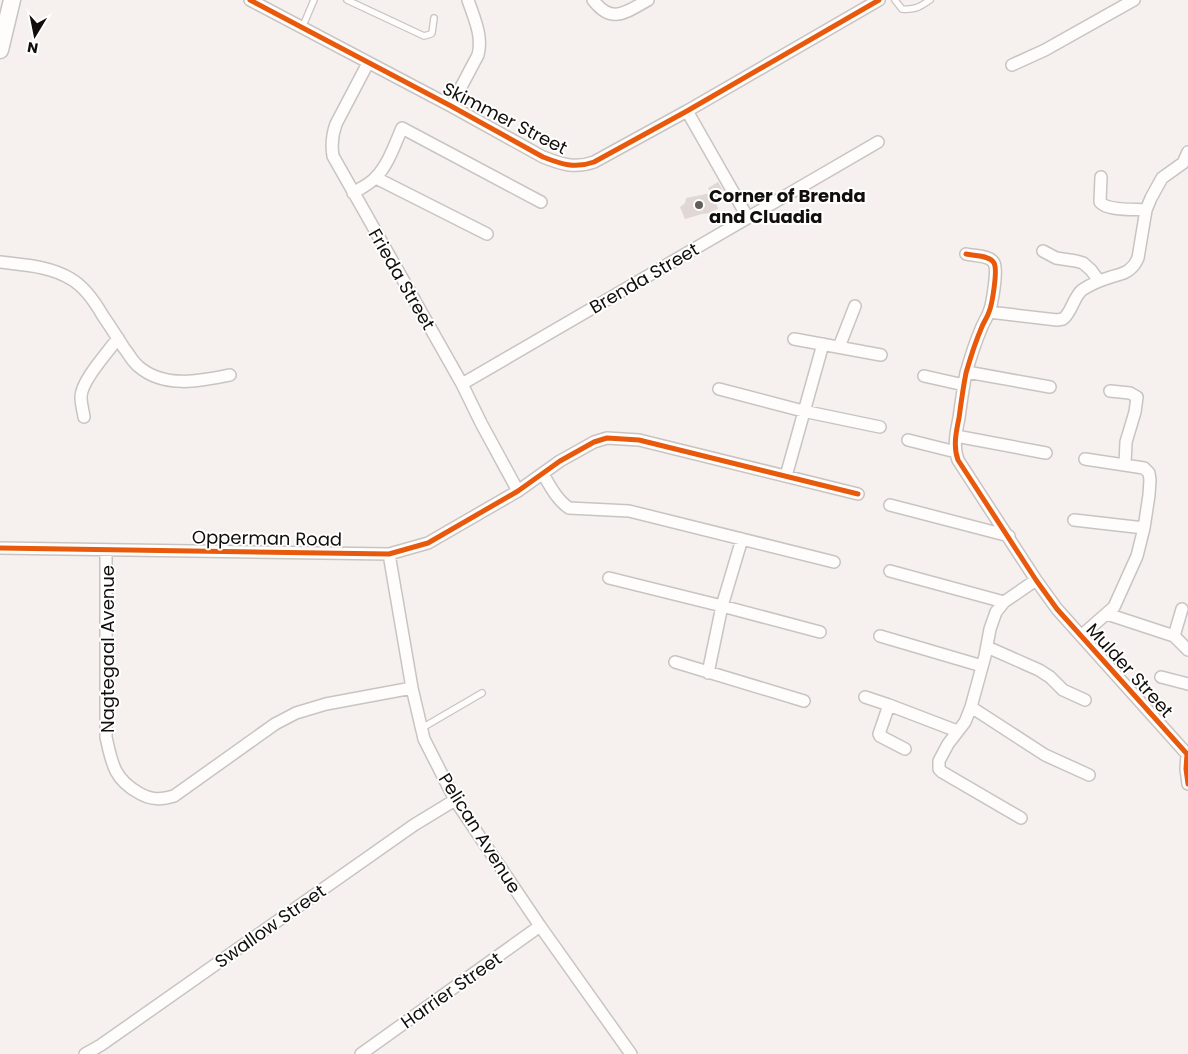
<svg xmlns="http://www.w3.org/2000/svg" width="1188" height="1054" font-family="Poppins,sans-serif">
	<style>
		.building { fill: #e1d8d5 }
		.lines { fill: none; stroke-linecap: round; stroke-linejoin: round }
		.lane-casing { stroke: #c8c4c2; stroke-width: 8 }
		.street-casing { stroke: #c8c4c2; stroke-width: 14 }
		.secondary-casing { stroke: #c8c4c2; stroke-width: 19 }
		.lane { stroke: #fefdfc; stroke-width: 5.5 }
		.street { stroke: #fefdfc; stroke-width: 11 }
		.secondary { stroke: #fefdfc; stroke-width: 16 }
		.cycleway-casing { stroke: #fff; stroke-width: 8 }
		.cycleway { stroke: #e8590c; stroke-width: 5 }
		.poi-dot { fill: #615d5b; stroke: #fff; stroke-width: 2 }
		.labels { text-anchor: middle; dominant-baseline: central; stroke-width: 4; stroke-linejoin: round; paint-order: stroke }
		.street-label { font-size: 18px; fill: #110e0c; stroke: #fff }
		.poi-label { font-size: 18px; font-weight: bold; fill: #110e0c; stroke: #fff; text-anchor: start }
	</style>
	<rect width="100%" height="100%" fill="#f6f1ee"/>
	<path class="building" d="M718,182L725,194L715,200L718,209L712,211L711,213L702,214L685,219L680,207L685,203L686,198L711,193L708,188Z"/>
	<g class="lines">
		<defs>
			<path id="lane" d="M347,0L424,36L431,34L432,33L434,18
				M895,0L902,9C916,10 919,7 930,0
				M302,28L314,0
				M422,728L482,693"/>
			<path id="street" d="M250,0L451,106L543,157C561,164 575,169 594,162L687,111L879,0
				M593,0C612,25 626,12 648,0
				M368,63L336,124C332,135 331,144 333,156L462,384L481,423L518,491
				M1012,65L1045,50L1134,0
				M451,106L478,55C483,36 474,18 468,0
				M687,111L748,218
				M1101,177L1100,202C1107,211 1134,209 1146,210
				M376,178L487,234
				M353,193C361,188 370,184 376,177C388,165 395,144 402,128L541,202
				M1043,251L1056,258L1076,261L1083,263L1091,270L1099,281
				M966,254C974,256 990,255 994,263C998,270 992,305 989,312C987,318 983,323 981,329C975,343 970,359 966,373C963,388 961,403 959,418C956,432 953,447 958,460L1036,580L1057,609L1187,754L1186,769L1188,784
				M0,262C24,265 50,266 71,279C85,287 95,302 103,316C110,326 117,337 124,348C129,354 132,361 138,366C164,389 201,381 230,375
				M989,312L1057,320L1063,319C1072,312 1073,298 1082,290C1091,284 1101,280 1111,277C1117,275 1124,274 1129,270C1133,267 1136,263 1138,258L1146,210L1151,198L1162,178L1183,163L1188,152
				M794,339L881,355
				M839,347L855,306
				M967,372L1050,387
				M924,376L964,385
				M462,384L878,142
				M719,389L803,411L880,427
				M1110,391L1130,393L1137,397L1135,412L1126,442L1125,464
				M84,417C83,410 81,404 81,397C81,381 108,352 118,338
				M956,436L1046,453
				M908,440L956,452
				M543,474C550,486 557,500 569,508L629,511L834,562
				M786,476L823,344
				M890,505L1009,536
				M1074,520L1144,528
				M0,548L389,554L428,543L518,491L560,461L594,442L607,438L639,440L858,494
				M106,550V737C112,764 114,779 139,793C151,800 161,800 174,796L275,724L296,713L326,704L412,688
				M389,554L412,688L424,739L455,800L540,926L631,1054
				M890,571L1004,602
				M609,578L722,606L820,632
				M1107,614L1174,636L1188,650
				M880,636L982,666
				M1081,636L1114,607L1137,556L1144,528L1149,495L1150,480L1149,473L1144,468L1085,459
				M1174,636L1182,609
				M987,647L1039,670L1050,677L1063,690L1085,700
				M675,662L804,701
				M708,673L722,606L742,539
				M1161,677L1188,684
				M865,697L889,705L957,731
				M889,705L879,734L880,736L905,749
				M971,707L1045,755L1089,775
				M1021,818L942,772L939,769V761L948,744L965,722L971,707L985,656L990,629L996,612L1004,602L1036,580
				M85,1054L101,1045L414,825L455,800
				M361,1054L540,926"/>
			<path id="secondary" d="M0,50L12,0"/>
		</defs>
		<use href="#lane" class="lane-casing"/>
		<use href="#street" class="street-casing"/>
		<use href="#secondary" class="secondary-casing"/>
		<use href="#lane" class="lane"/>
		<use href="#street" class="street"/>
		<use href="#secondary" class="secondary"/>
		<defs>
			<path id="cycleway" d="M250,0L451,106L543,157C561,164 575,169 594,162L687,111L879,0
				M966,254C974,256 990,255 994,263C998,270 992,305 989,312C987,318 983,323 981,329C975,343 970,359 966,373C963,388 961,403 959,418C956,432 953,447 958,460L1036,580L1057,609L1187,754L1186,769L1188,784
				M0,548L389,554L428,543L518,491L560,461L594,442L607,438L639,440L858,494"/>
		</defs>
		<use href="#cycleway" class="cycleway-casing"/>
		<use href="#cycleway" class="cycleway"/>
	</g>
	<circle class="poi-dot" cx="699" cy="205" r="5"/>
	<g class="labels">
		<g class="street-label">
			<text transform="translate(505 118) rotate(27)">Skimmer Street</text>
			<text transform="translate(644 278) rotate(-30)">Brenda Street</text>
			<text transform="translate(402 279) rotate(60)">Frieda Street</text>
			<text transform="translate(267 538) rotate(1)">Opperman Road</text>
			<text transform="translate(107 649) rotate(-90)">Nagtegaal Avenue</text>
			<text transform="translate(1130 670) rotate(48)">Mulder Street</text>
			<text transform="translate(480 833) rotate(58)">Pelican Avenue</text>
			<text transform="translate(270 926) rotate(-35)">Swallow Street</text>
			<text transform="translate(451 990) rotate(-35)">Harrier Street</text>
		</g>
		<g class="poi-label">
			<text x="709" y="195">Corner of Brenda<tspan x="709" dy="21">and Cluadia</tspan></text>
		</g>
	</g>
	<g transform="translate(35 35) rotate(190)" stroke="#ffffff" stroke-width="4" paint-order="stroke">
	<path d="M0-4L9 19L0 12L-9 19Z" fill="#110e0c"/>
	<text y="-8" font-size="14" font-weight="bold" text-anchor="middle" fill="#110e0c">N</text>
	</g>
</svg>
